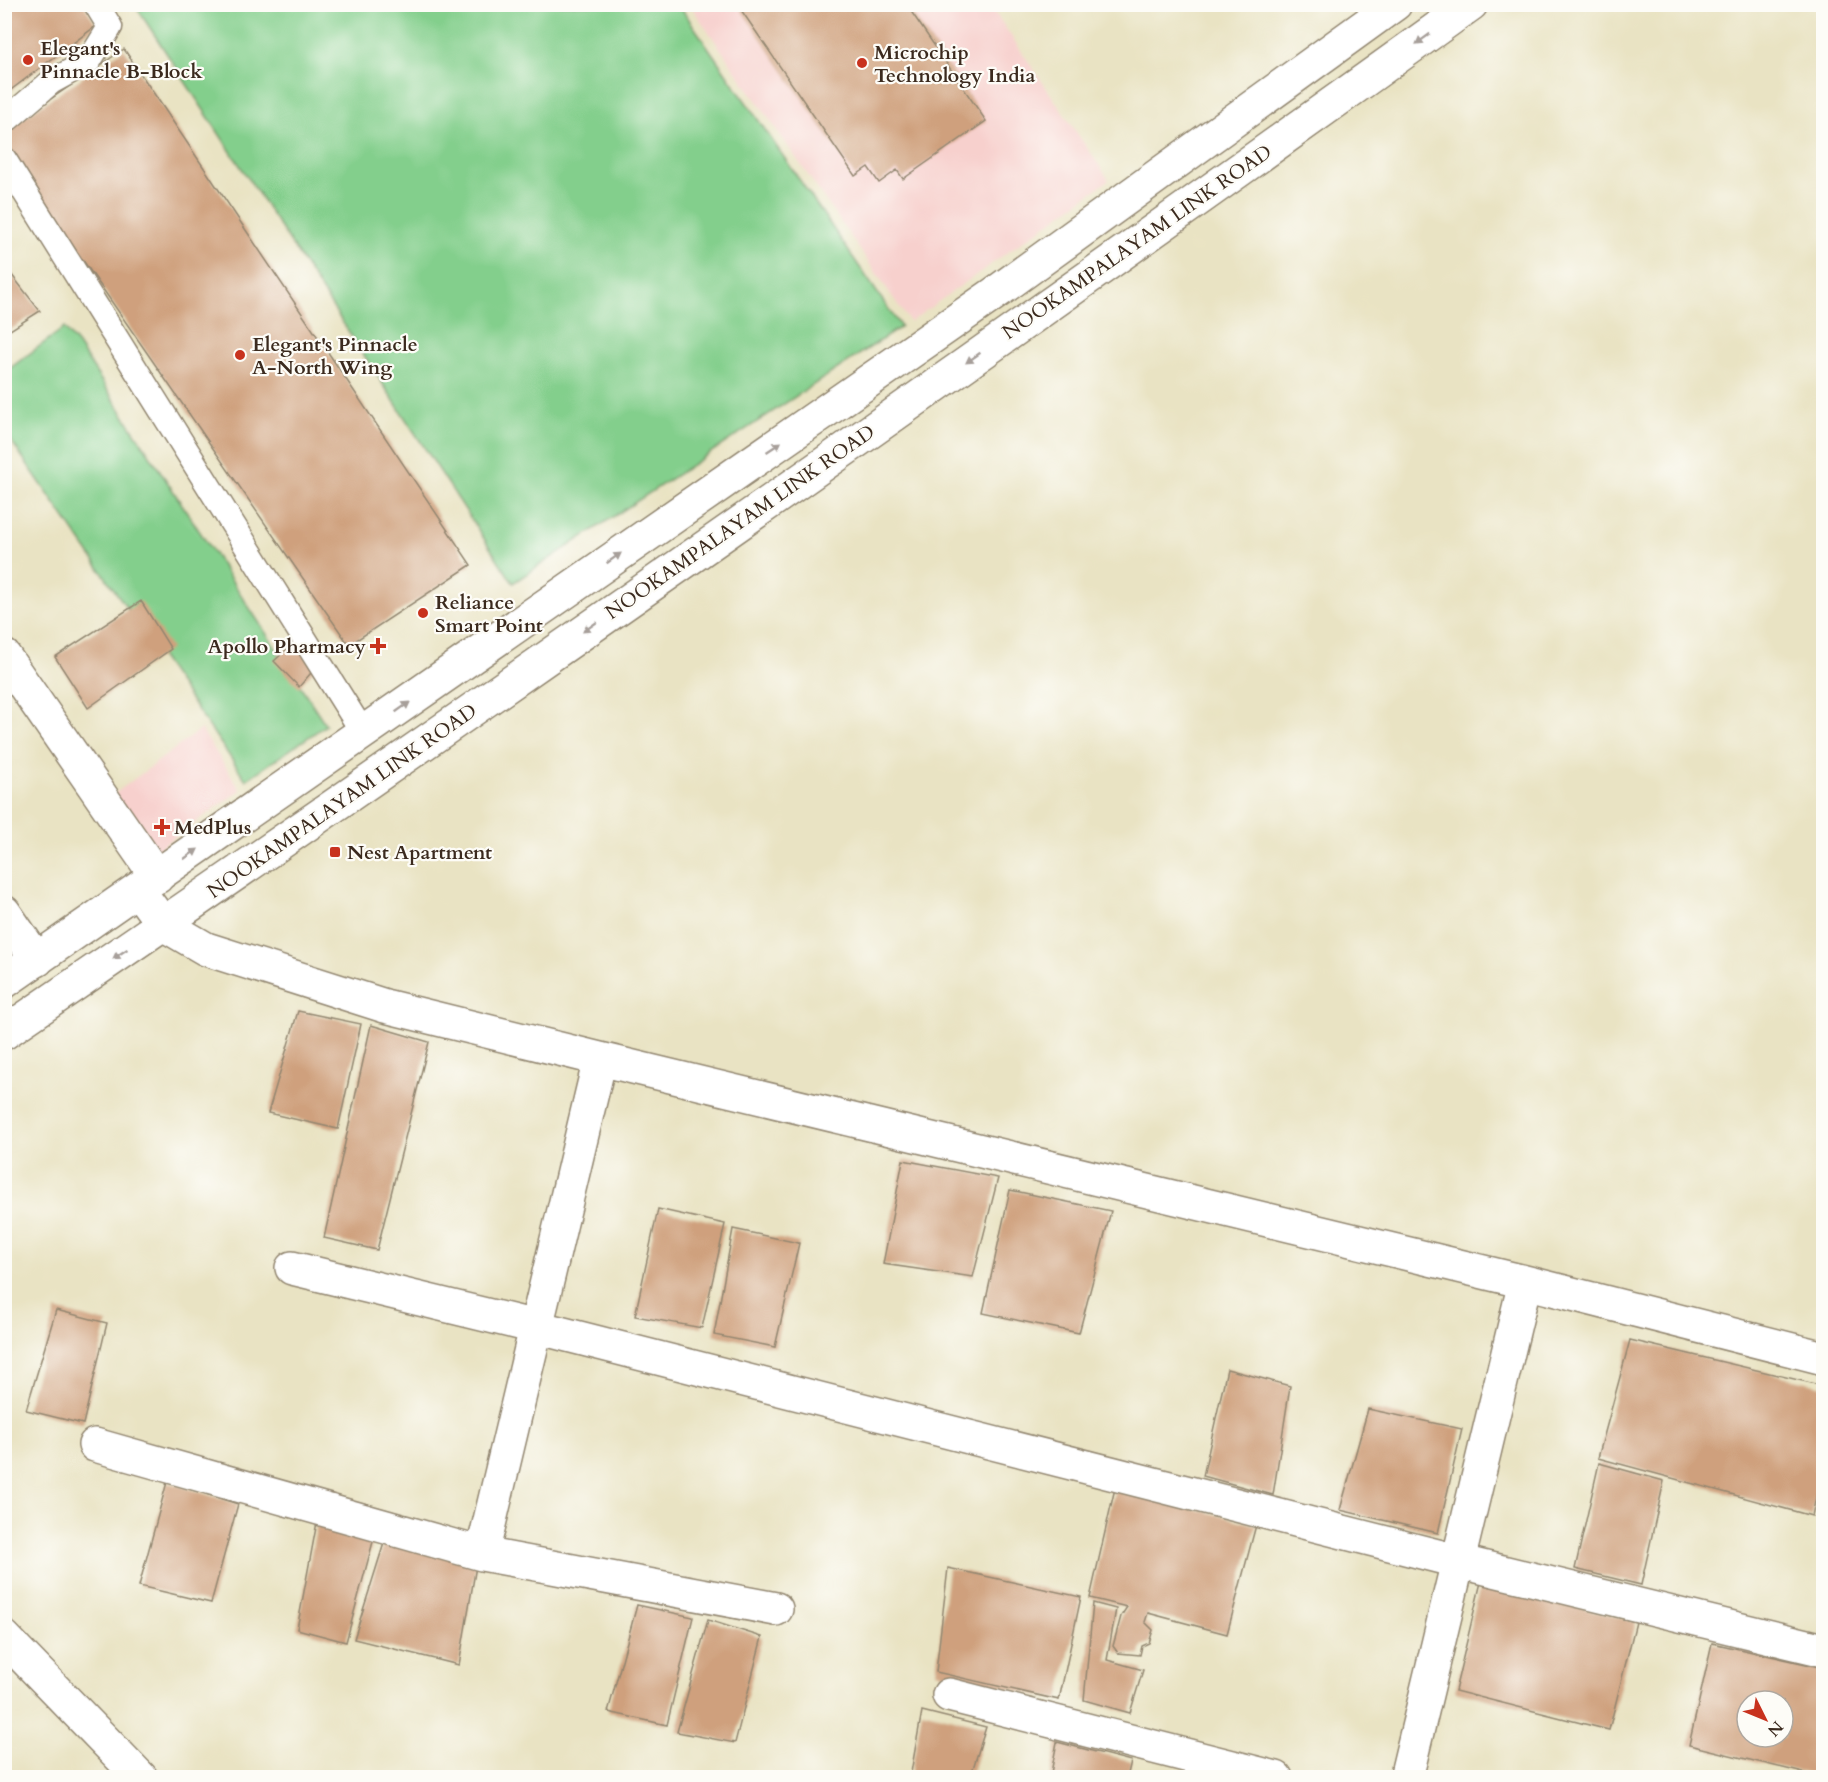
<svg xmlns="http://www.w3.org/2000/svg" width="1828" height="1782" font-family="Cardo,serif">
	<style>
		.built { fill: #f7d0cd }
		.green { fill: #83cf8c; stroke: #5f7c55; stroke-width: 1.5 }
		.building { fill: #cfa07d; fill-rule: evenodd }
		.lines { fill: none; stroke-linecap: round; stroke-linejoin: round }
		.service-casing { stroke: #928670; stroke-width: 27 }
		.minor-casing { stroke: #928670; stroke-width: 36 }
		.tertiary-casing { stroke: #928670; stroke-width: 36 }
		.service { stroke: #fff; stroke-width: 24 }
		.minor { stroke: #fff; stroke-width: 33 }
		.tertiary { stroke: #fff; stroke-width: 33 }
		.oneway { fill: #a79f9a }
		.poi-dot { fill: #c8321e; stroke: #fdfcf7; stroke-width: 2 }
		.labels { text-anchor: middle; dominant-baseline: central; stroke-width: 4.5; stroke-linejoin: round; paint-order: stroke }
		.poi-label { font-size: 20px; font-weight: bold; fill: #3b2a1e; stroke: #fdfcf7; text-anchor: start }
		.street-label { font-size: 20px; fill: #3b2a1e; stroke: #fdfcf7 }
	</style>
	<rect width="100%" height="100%" fill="#fdfcf7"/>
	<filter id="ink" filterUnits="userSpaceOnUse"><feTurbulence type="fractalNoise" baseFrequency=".0167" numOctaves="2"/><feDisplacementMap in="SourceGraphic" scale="12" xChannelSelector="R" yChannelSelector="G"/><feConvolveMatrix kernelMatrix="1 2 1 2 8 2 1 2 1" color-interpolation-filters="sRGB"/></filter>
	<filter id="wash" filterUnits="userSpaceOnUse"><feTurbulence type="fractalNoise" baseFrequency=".008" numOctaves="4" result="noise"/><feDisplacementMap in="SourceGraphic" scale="24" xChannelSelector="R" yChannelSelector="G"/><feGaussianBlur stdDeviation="1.35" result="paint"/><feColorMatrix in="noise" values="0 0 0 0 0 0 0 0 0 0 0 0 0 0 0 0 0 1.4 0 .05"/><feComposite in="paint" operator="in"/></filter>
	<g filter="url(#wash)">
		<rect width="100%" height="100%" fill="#e9e3c3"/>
		<path class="built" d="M690,5H990L1109,180L910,322Z
			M201,729L241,790L151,854L109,798Z"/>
		<path class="green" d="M135,5H679L901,327L513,583Z
			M64,328L78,345L326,725L246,780L5,432V372Z"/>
		<g id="blocks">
			<path class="building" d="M4,4H83L97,25L4,95Z
				M737,4H906L986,121L903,179L897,170L879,183L868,167L855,176Z
				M124,49L471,565L349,645L4,146V131Z
				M4,265L40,311L4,334Z
				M141,601L171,649L88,708L55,657Z
				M295,642L316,667L299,687L274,661Z
				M298,1011L361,1024L338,1129L268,1113Z
				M371,1025L429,1042L377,1250L324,1238Z
				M903,1160L998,1178L973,1277L883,1264Z
				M1010,1190L1111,1211L1079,1333L983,1313Z
				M658,1209L725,1224L702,1328L635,1316Z
				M733,1229L799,1243L775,1347L714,1335Z
				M56,1310L107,1323L83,1424L26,1410Z
				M1630,1340L1824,1386V1459L1812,1516L1598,1458Z
				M1227,1369L1290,1386L1273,1495L1203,1476Z
				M1368,1409L1462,1429L1438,1533L1340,1510Z
				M1599,1463L1664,1481L1641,1585L1575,1569Z
				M167,1482L238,1504L211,1603L139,1586Z
				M1115,1488L1256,1525L1227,1634L1148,1613L1145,1622L1153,1630L1149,1643L1142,1646L1140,1655L1118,1653L1113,1646L1121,1616L1127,1607L1090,1598Z
				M317,1522L374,1538L346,1642L297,1629Z
				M385,1540L477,1560L459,1665L354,1639Z
				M948,1568L1081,1597L1059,1700L936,1672Z
				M1481,1582L1636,1622L1609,1730L1455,1691Z
				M1093,1603L1116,1609L1107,1660L1143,1670L1130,1713L1084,1700Z
				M637,1605L693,1617L667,1725L608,1712Z
				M708,1620L762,1637L735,1743L677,1732Z
				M1712,1643L1824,1668V1778L1689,1745ZM1747,1701H1783V1737H1747Z
				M922,1711L986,1727L970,1778H910Z
				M1057,1742L1131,1761L1127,1778H1050Z"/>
		</g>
	</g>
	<g filter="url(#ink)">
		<use href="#blocks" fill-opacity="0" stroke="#928670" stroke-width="1.5"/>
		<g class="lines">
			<defs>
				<path id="service" d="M4,122L51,82L89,61L110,27L96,4
					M4,159L364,734"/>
				<path id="minor" d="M4,656L157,877
					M138,890L163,924L206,949L385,1006L600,1059L1525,1282L1824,1358
					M4,912L37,960
					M292,1268L536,1327L1457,1561L1824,1650
					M95,1445L482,1554L776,1609
					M482,1554L600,1059
					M4,1637L141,1778
					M949,1695L1276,1778
					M1406,1778L1525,1282"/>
				<path id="tertiary" d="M4,982L994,294L1395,4
					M4,1033C497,695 986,353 1471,4"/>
			</defs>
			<use href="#service" class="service-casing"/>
			<use href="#minor" class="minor-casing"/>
			<use href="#tertiary" class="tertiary-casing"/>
			<use href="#service" class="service"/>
			<use href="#minor" class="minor"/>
			<use href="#tertiary" class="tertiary"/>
		</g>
		<defs><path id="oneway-solid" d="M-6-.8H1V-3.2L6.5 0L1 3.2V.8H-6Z" transform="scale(1.5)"/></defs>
		<g class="oneway">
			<use href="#oneway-solid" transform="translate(1423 39) rotate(144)"/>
			<use href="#oneway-solid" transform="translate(973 358) rotate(145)"/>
			<use href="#oneway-solid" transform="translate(774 447) rotate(-34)"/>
			<use href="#oneway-solid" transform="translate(614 558) rotate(-35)"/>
			<use href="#oneway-solid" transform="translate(590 627) rotate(145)"/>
			<use href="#oneway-solid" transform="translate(403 707) rotate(-35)"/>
			<use href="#oneway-solid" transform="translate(191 854) rotate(-35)"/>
			<use href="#oneway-solid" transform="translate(120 954) rotate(146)"/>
		</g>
	</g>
	<g class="poi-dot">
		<circle cx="28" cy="60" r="6"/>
		<circle cx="862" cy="63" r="6"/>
		<circle cx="240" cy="355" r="6"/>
		<circle cx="423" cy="613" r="6"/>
		<path d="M375 637h6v6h6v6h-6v6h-6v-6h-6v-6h6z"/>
		<path d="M159 818h6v6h6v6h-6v6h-6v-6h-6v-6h6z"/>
		<rect x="329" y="846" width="12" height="12" rx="3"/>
	</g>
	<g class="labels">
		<g class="poi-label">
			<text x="40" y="48">Elegant's<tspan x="40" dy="23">Pinnacle B-Block</tspan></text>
			<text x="874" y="52">Microchip<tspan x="874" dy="23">Technology India</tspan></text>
			<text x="252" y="344">Elegant's Pinnacle<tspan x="252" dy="23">A-North Wing</tspan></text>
			<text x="435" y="602">Reliance<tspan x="435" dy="23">Smart Point</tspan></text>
			<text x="366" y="646" text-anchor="end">Apollo Pharmacy</text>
			<text x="174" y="827">MedPlus</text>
			<text x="347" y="852">Nest Apartment</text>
		</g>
		<g class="street-label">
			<text transform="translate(1137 242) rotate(-35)">NOOKAMPALAYAM LINK ROAD</text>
			<text transform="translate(740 522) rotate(-35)">NOOKAMPALAYAM LINK ROAD</text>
			<text transform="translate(342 801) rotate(-35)">NOOKAMPALAYAM LINK ROAD</text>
		</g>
	</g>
	<rect width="1828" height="1782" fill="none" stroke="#fdfcf7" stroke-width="24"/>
	<g transform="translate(1765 1719) rotate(133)"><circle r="28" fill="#fdfcf7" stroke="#afa8a0" stroke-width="1.5"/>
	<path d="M0-4.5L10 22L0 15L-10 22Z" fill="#c8321e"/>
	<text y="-9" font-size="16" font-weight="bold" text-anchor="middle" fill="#3b2a1e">N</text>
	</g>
</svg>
